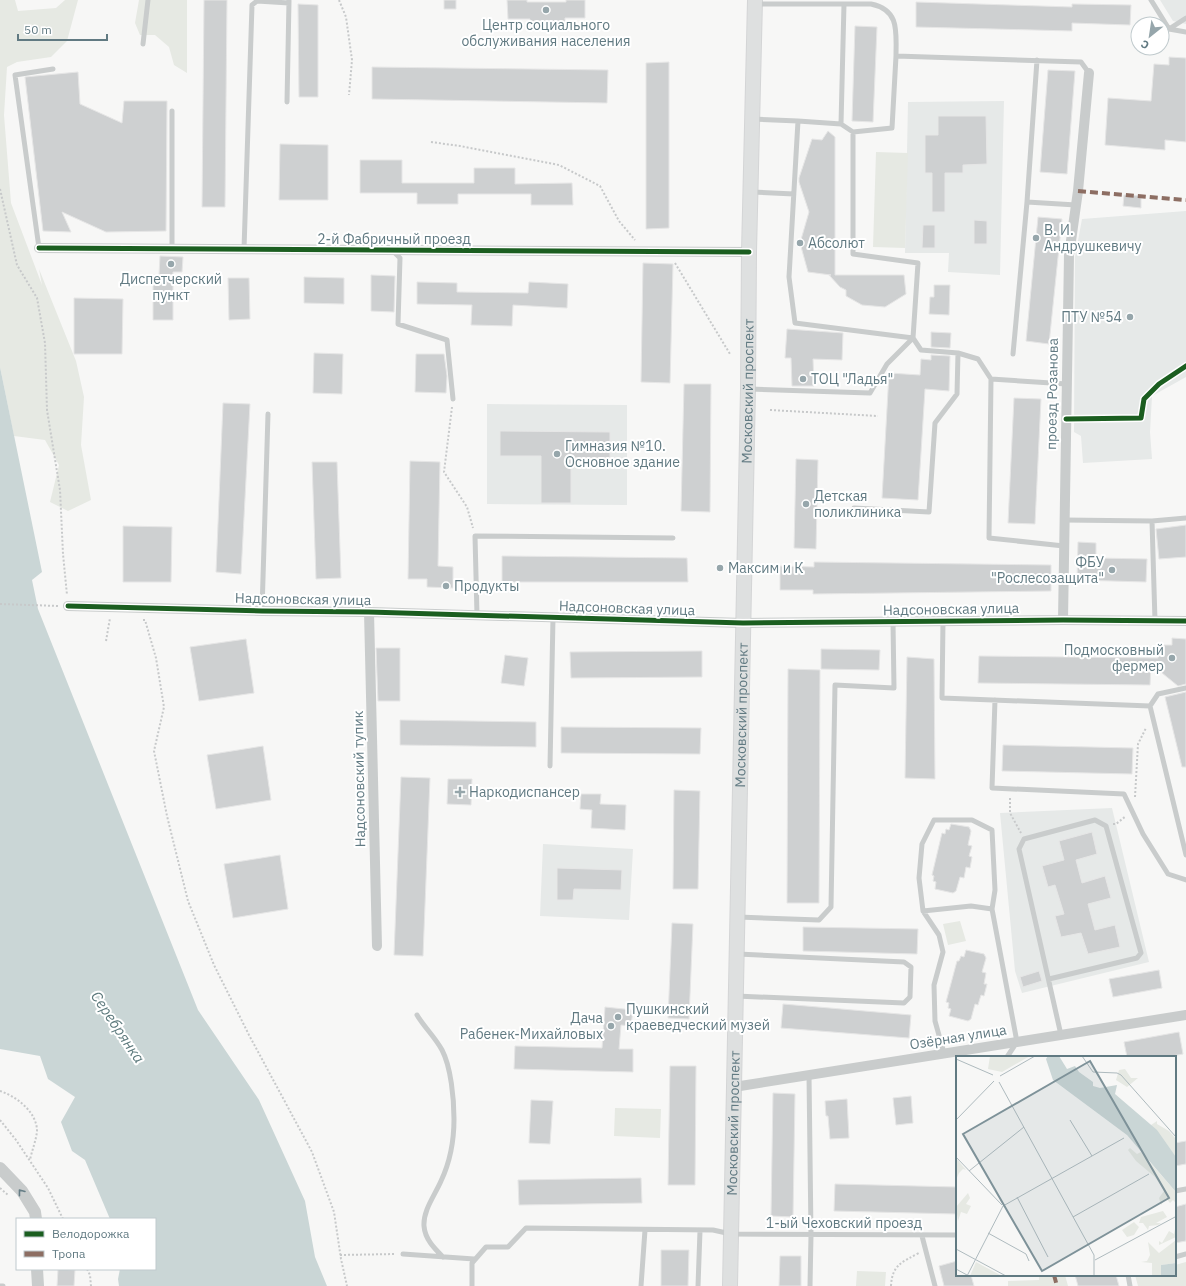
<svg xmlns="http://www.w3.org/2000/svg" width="1186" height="1286" font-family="'IBM Plex Sans',sans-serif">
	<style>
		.built { fill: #e6e9e8 }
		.green { fill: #e6e9e3 }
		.water { fill: #cad6d6 }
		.building { fill: #ced0d1; stroke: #e6e6e6 }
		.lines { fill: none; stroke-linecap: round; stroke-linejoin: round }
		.secondary-casing { stroke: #d4d5d6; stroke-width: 16 }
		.path { stroke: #c7c9ca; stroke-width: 2; stroke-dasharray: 2 2; stroke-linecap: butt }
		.service { stroke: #c9cccc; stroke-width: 5 }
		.minor { stroke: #c9cccc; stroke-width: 10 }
		.tertiary { stroke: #c9cccc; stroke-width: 12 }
		.secondary { stroke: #dee0e0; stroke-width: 14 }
		.quiet { stroke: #8d6e63; stroke-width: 4; stroke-dasharray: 8 4; stroke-linecap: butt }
		.cycleway-casing { stroke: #fff; stroke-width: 8 }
		.cycleway { stroke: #1b5e20; stroke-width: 5 }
		.oneway { stroke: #667e86 }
		.poi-dot { fill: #96a6ab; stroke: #fff; stroke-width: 1.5 }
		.labels { text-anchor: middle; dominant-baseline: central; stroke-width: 4; stroke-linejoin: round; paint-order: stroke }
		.poi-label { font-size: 14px; fill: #617a82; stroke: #fff; text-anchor: start }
		.street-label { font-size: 14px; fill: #617a82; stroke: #fff }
		.water-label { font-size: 15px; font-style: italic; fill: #5c797c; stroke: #fff }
		.inset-road { fill: none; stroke: #aebabe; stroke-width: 1 }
		.view { fill: #7e9299; fill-opacity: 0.15; stroke: #7e9299; stroke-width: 2 }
		.inset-edge { fill: none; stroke: #617a82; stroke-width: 2 }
	</style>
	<rect width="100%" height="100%" fill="#f7f7f6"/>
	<path class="built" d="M1160,0H1186V24L1173,21Z
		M1004,101L1000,275L948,272L949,253H905L908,102Z
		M1186,211V377L1152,396L1150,432L1152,459L1083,463L1081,436L1074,432L1075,257L1082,219Z
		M487,404L627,405V505L487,504Z
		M1112,808L1149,962L1022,993L1015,971L1000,813Z
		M543,844L633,849L629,920L540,916Z"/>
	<path class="green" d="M0,0H15L18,11L56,8L65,0H78L67,41L51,57L17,62L7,67L4,115L11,203L42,285L39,269L76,361L84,397L81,445L91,500L68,511L50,502L59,465L45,440L14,436L0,367Z
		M139,0H187V73L174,65L169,47L155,35H140L135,23Z
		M876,152L908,153L905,248L873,247Z
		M960,921L966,941L948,945L943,924Z
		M615,1108L661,1109L660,1138L614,1136Z
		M1186,1262V1286H1138L1135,1275H1175V1265Z
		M857,1271L886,1272L885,1286H856Z
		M1039,1275H1065L1068,1286H1008V1281L1039,1280Z"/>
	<path class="water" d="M0,367L42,572L32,580L38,609L198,1010L259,1100L305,1201L315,1257L327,1286H119L118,1279L120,1269H155V1219H110L85,1160L72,1151L61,1122L75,1097L48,1079L40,1056L0,1049Z"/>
	<path class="building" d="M204,0H227L225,207H202Z
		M444,0H456V9H444Z
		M507,0H527V2H566V0H585V18H565V29H530V19H508Z
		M916,2L1072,7V4L1131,5L1130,25L1072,23V31L916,27Z
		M298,4L318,5V97H299Z
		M855,26L877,27L873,122L852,121Z
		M1169,57L1186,58V142L1165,140V150L1105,145L1108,98L1151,101L1154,64L1169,65Z
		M669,62V228L646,229V63Z
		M372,67L608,70L607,103L372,99Z
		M1048,70L1075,71L1067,174L1040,172Z
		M78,72L80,104L122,123L124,101H167L166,231L106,232L62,212L71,232L43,231L25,77Z
		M938,116H986L987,164L963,165V173H945V212H932V173H925V135H938Z
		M828,131L835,137V275H904L906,294L885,307L862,305L846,296V290L840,287L829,275H831L808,272L800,243L809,212L799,182V178L812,139L822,140Z
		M280,144L328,145V200H279Z
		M360,160H402V183H474V168H515V184L572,183L573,205H531V194H458V204H417V193H360Z
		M1124,195L1141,196V208L1123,206Z
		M1038,217L1062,219L1049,344L1026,341Z
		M974,220L987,221V244H974Z
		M923,225H935V248H922Z
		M160,256L183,257L182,272H173V320H153V275H159Z
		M643,263L673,264L670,383L641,382Z
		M371,275L395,276L394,312L371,311Z
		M304,277L344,278V304L304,303Z
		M228,278H249L250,319L229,320Z
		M417,282L457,283V292L528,293L529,282L568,284L567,308L513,305L512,326L471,325L472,305L417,304Z
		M934,285H950L949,315L929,314L930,297H934Z
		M74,298L123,299L122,354H74Z
		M787,329L843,333L842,360L813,359L814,386H792L791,358H785Z
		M931,332L951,333L950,348L931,347Z
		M314,353L343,354L342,394L313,393Z
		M416,354H444L447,376L446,393L415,392Z
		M931,355L950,356L949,391L925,389L918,500L882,498L889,373L920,375L921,359L931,360Z
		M684,384H711L710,512L681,511Z
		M1014,398L1041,399L1035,524L1008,523Z
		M223,403L250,404L241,574L216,572Z
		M500,431L610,432V459L571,458V503H541V456H500Z
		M796,459L818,460L816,549L794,548Z
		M410,461L440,462L438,566L453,567V588L427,587V579H408Z
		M312,462H337L341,578L316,579Z
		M1186,525V557L1159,559L1156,529Z
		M123,526L172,527L171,582H123Z
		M1078,542L1096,543V558L1147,559L1146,582L1077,580Z
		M502,556L687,558L688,582H502Z
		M814,562L1051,565V591L813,594V590H780V566L814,567Z
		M1172,638L1186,639V684L1178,686L1151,664L1150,685L978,683L979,656L1158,658L1157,645H1172Z
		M246,639L254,693L199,701L190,647Z
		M376,648H400V701H378Z
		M821,649L880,650L879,670L821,669Z
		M702,651V677L571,678L570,652Z
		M505,655L528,658L524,686L501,683Z
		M907,657L934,659L935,779L905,778Z
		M788,669L820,670L819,903H787Z
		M1186,692V767H1182L1165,697Z
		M400,720L536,722V747L400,745Z
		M561,727L701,728L700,754L561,753Z
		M1003,745L1133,748L1132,774L1002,771Z
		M263,746L271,800L216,809L207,755Z
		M401,777L430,778L423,956L394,955Z
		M448,779H472L471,805L447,804Z
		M674,790L700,791L698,889H673Z
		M581,794H601L600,804L626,805L625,830L591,828L592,810L580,809Z
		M951,824L969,827L971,831L968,845L972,846L969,856L972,857L970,868L966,867L964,878L960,877L956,891L953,893L935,889L936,882L933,881L934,876L932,875L942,833L945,834L946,829L949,830Z
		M1092,832L1097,854L1076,860L1082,883L1105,876L1111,898L1088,904L1095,930L1115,925L1120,947L1088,954L1081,933L1061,937L1055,916L1064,914L1055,885L1048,887L1042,866L1064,860L1059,841Z
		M280,855L288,909L233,918L224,864Z
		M557,868L622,870L621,890L574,889L573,900H557Z
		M672,923L693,924L689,1019L668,1018Z
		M803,927L918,929L917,954L803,951Z
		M966,950L984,954L986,958L982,972L986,973L984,984H987L984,996L981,995L978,1005L975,1004L971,1019L968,1021L949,1016L951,1009L948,1008L949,1003L946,1002L957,961H959L961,956L964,957Z
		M1159,970L1162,988L1113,997L1109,979Z
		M1039,971L1042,981L1023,987L1020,977Z
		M783,1004L911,1015L909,1038L781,1028Z
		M605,1007L633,1010L631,1026L621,1025L619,1049H633V1072L514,1069L515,1046L602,1048Z
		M1179,1032L1183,1054L1167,1057H1127L1124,1042Z
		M670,1066H696L695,1185H668Z
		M773,1093L795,1094L793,1217L771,1216Z
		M911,1096L913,1123L896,1125L893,1098Z
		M847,1099L849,1138L830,1139L828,1116H826L825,1101Z
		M531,1100L553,1101L550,1144L529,1143Z
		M1186,1141V1164L1175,1166V1143Z
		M641,1178L642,1203L519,1205L518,1180Z
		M835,1184L957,1187V1214L834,1211Z
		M1186,1204V1241L1175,1243V1207Z
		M661,1250H689L688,1286H661Z
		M780,1256H801V1286H779Z
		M957,1261V1275H971L974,1286H944L939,1266Z
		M58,1269L75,1270L74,1286H57Z
		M1075,1275H1116L1119,1286H1078Z"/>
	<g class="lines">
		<defs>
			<g id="secondary">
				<path id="s1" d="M730,1286L748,389L749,252L755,0"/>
			</g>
		</defs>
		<use href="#secondary" class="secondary-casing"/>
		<path class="path" d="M339,0L346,17L352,60L349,95
			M431,142L460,146L559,165L600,186L619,221L635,240
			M0,189L17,265L37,298L45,343L47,410L60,490L63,554L67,595
			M675,263L730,354
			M452,407L444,472L467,507L473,528
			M770,410L878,416
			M0,604L59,606
			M143,620H145L156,658L164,707L154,751L167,816L188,901L214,965L249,1035L312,1152L334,1212L341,1259L347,1286
			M106,641L110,618
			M1135,797L1138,744L1146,728
			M1010,798V813L1021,833
			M1113,824H1116L1126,816
			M0,1091C16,1096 37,1112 37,1131C36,1141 32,1150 30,1160
			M0,1120L16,1140L48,1188L63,1219
			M0,1188L8,1195
			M340,1255L395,1254
			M87,1269L90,1275L91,1286
			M891,1286C892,1265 902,1262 919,1253"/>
		<path class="service" d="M1151,0L1169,29L1186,32
			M756,4H871C900,10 896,32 896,56L1081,62L1089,73
			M844,4L841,124L798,121L789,277L795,323L913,338L921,350L958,353L978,359L991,379
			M1169,29L1186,18
			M143,44L148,0
			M287,102L289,1
			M753,119L798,121
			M853,132L892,128L896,56
			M752,192L794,194
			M1027,202L1037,60
			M39,248L15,75L53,69
			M172,249V111
			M244,249L252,5L257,1L289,3
			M393,251L400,258L398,324L447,340L453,399
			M1013,354L1027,202L1076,205
			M749,389L870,393L887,364L913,338L918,263L853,254V132L841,124
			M1066,419L1141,418L1144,399L1159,384L1186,366
			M854,508L929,512L935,423L957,394L958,353
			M1064,520L1152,521L1186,518
			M1152,521L1155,621
			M1064,546L989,538L991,379L1067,384
			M262,611L268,414
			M477,615L475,536L673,538
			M943,621L942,698L1150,706L1158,694L1186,688
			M995,700L992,788L1124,794L1143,834L1168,874L1186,880
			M1150,706L1186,855
			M550,766L553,618
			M923,911L971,906L992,909
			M738,917L819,920L831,907L835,685L894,688L893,622
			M1049,979L1137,958L1141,953L1106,826L1095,820L1024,839L1019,849L1061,1035
			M736,996L904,1003L910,997L911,967L904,962L738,954
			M417,1015C424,1027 435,1037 442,1050C451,1067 454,1099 454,1119C454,1140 450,1162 441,1181C435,1195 423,1210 424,1226C425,1239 434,1248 443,1257
			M944,1053L935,1021L934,985L943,952L939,935L923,911L919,878L922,844L934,820H972L992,830L995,890L992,909L1017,1042L1007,1057
			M809,1075L811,1235L810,1286
			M1175,1191L1186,1189
			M922,1236L935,1286
			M403,1254L474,1259
			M1175,1257L1186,1254
			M1128,1275L1130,1286
			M0,1286H3
			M472,1286V1263L486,1247H508L526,1228L713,1230L731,1234L957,1235
			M641,1286L645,1230
			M698,1286L700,1231"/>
		<path class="minor" d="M39,248L749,252
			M68,606L262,611L369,612L743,623L1063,620L1186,621
			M369,612L377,946
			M1063,620L1069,255L1078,191L1089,73
			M734,1087L1186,1015"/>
		<path class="tertiary" d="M0,1168L22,1191L35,1212L36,1219
			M37,1269L38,1286"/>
		<use href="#secondary" class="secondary"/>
		<path class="quiet" d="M1078,191L1186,200
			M1054,1275L1057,1286"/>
		<defs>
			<path id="cycleway" d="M39,248L749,252
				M1066,419L1141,418L1144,399L1159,384L1186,366
				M68,606L262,611L369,612L743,623L1063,620L1186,621"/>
		</defs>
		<use href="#cycleway" class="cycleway-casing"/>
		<use href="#cycleway" class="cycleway"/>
	</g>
	<defs><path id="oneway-chevron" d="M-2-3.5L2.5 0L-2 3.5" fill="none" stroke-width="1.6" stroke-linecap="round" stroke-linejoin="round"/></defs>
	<use class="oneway" href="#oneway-chevron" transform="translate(21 1192) rotate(-128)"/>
	<g class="poi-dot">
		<circle cx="546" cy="10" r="4"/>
		<circle cx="1036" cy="238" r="4"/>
		<circle cx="800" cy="243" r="4"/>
		<circle cx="171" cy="264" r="4"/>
		<circle cx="1130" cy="317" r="4"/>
		<circle cx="803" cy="379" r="4"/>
		<circle cx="557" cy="454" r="4"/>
		<circle cx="806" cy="504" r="4"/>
		<circle cx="720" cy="568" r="4"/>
		<circle cx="1112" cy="570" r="4"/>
		<circle cx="446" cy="586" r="4"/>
		<circle cx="1172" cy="658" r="4"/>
		<path d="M458 786h4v4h4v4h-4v4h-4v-4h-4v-4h4z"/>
		<circle cx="618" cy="1017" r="4"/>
		<circle cx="611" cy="1026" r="4"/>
	</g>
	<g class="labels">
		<g class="poi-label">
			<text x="546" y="25" text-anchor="middle">Центр социального<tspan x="546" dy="16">обслуживания населения</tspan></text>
			<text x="1044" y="230">В. И.<tspan x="1044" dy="16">Андрушкевичу</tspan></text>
			<text x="808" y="243">Абсолют</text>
			<text x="171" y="279" text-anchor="middle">Диспетчерский<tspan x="171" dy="16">пункт</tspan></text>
			<text x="1122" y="317" text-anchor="end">ПТУ №54</text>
			<text x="811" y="379">ТОЦ "Ладья"</text>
			<text x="565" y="446">Гимназия №10.<tspan x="565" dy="16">Основное здание</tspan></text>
			<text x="814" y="496">Детская<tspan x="814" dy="16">поликлиника</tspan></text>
			<text x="1104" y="562" text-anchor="end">ФБУ<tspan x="1104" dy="16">"Рослесозащита"</tspan></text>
			<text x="728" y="568">Максим и К</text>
			<text x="454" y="586">Продукты</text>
			<text x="1164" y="650" text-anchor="end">Подмосковный<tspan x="1164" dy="16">фермер</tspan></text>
			<text x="469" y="792">Наркодиспансер</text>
			<text x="626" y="1009">Пушкинский<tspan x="626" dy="16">краеведческий музей</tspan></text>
			<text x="603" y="1018" text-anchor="end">Дача<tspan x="603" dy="16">Рабенек-Михайловых</tspan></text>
		</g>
		<g class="street-label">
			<text x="394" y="239">2-й Фабричный проезд</text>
			<text stroke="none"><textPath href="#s1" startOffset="895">Московский проспект</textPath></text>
			<text transform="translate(1052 394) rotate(-89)">проезд Розанова</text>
			<text transform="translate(303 599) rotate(1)">Надсоновская улица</text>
			<text transform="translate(627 608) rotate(2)">Надсоновская улица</text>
			<text transform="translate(951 609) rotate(-1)">Надсоновская улица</text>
			<text stroke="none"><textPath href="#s1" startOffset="571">Московский проспект</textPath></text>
			<text transform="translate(359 779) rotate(-91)">Надсоновский тупик</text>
			<text transform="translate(958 1037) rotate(-9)">Озёрная улица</text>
			<text stroke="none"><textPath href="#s1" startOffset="163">Московский проспект</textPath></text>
			<text x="844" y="1223">1-ый Чеховский проезд</text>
		</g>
		<g class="water-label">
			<text transform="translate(118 1027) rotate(56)">Серебрянка</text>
		</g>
	</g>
	<g transform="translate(956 1056)">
		<rect width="220" height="220" fill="#f7f7f6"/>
		<path d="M34,0H74L46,16L32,13ZM169,13L175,22H182L171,31L160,24L163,14ZM201,65V68L213,75L220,83V101L195,69ZM174,92L181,98L185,96L220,136V147L217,144L214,147L210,142L205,149L203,142L208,135L205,130L199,121L180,105L172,94ZM0,102L10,114L7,113L3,117L0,124ZM12,137L14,142L10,148L15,150L11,158L5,156L2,165L0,151ZM207,155L211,161L200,167H205L202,169L193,170L192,174L187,167H183L185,161ZM178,166L183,171L178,179L171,181L166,174ZM219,173L220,181L203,189V185L206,187L213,175L218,178ZM220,184V207L205,209V220H196V207L185,206L191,205L194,199L192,186L203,197ZM20,206L31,212L46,220H14Z" fill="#e6e9e3"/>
		<path d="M92,0H103L111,13L119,10L123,16L137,26V30L144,32L161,29L159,38L201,74L220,101V136L171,79L97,24L90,3ZM220,207V220H205V209Z" fill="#cad6d6"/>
		<path class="inset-road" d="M126,0L137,16L161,17L165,19L220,81M0,3L37,19M44,20L79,0M43,26L138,199V220M0,64L38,25M114,64L136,100M0,101L46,149M13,115L68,71M61,141L92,201M117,161L193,118M32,177L70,198L73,205M0,193L50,220M139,204L219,161M0,213L11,219M11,220L47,150L168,82"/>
		<path class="view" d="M134,5L213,142L86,215L7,78Z"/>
		<rect width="220" height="220" class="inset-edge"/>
	</g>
	<rect x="16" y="1218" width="140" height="52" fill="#ffffff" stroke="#c0cacd"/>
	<rect x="24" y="1231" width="20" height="6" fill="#1b5e20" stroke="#c0cacd"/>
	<text x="52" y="1238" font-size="12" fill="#617a82">Велодорожка</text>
	<rect x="24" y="1251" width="20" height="6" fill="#8d6e63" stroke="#c0cacd"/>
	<text x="52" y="1258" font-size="12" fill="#617a82">Тропа</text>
	<g transform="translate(1150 36) rotate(210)"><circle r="19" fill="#ffffff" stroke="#c0cacd"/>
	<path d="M0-3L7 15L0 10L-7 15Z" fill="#96a6ab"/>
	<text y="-6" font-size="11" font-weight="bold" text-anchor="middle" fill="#617a82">С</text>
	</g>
	<path d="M18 34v6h89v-6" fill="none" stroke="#617a82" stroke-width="2"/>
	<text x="24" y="34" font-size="12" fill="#617a82" stroke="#ffffff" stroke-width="3" paint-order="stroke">50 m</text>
</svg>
